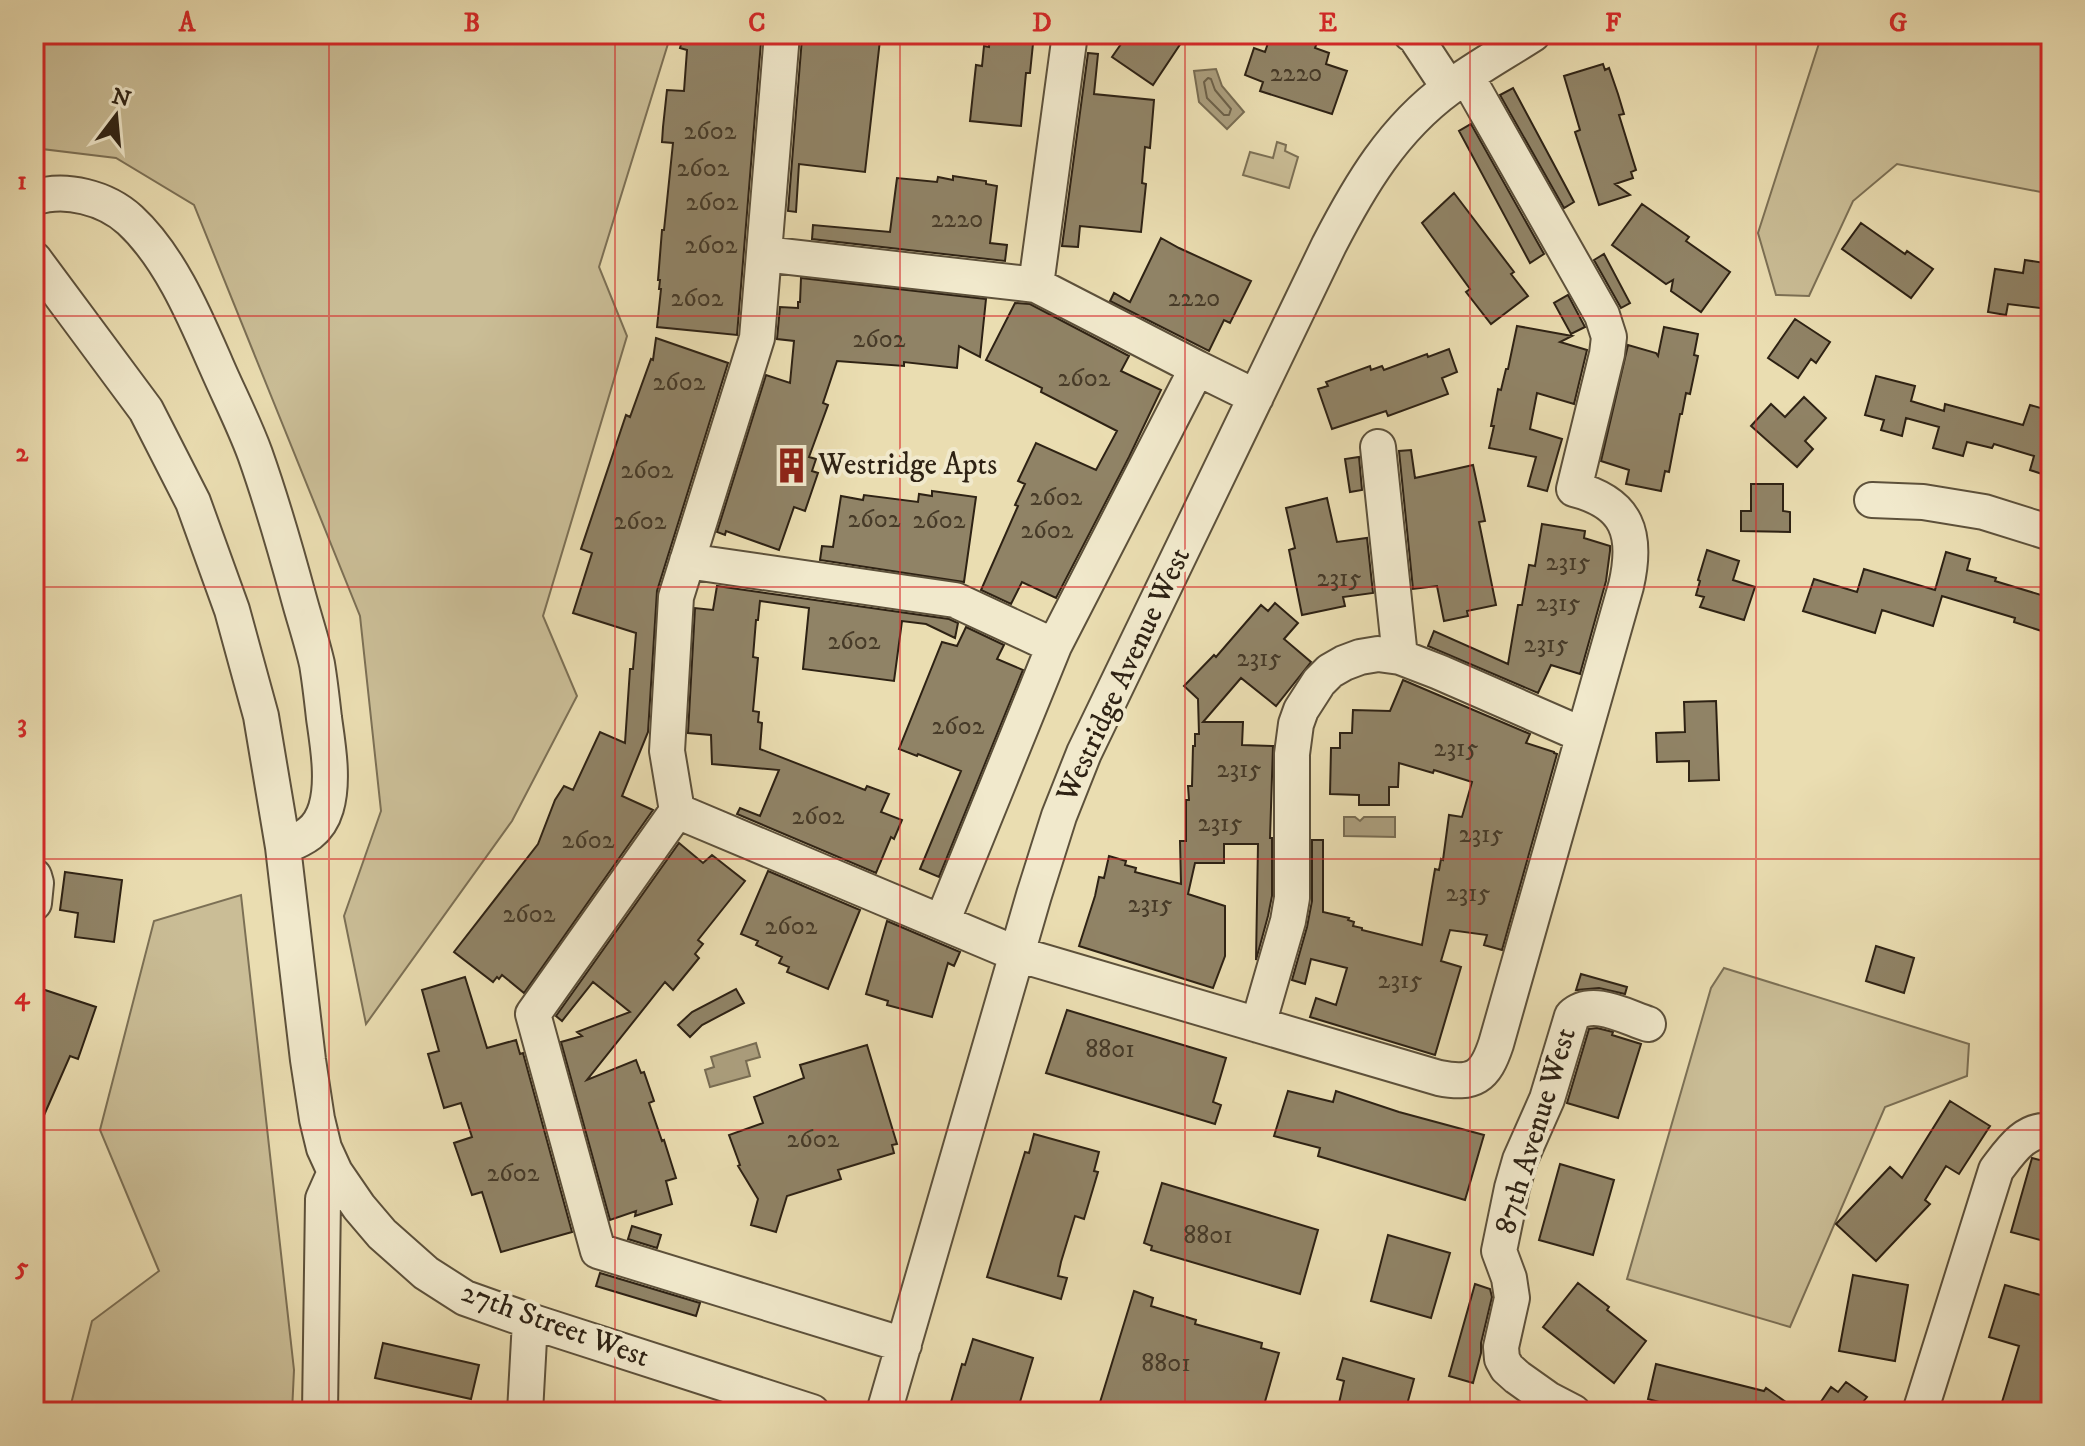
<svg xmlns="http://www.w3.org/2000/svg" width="2085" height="1446" font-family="'IM FELL DW Pica',serif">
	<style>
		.green { fill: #cabd96; stroke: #7c7055; stroke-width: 2 }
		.water { fill: #aa9d7c; stroke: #786c52; stroke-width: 2 }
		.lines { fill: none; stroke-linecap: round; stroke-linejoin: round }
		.shore { stroke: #6c6048; stroke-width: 2 }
		.building { fill: #908366; stroke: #2e2214; stroke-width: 2 }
		.minor-casing { stroke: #5d513b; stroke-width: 38 }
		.minor { stroke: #f1e9cc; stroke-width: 34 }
		.grid { fill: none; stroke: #d62828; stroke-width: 2; stroke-opacity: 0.55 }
		.labels { text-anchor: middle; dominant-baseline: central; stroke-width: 8; stroke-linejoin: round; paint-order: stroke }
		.number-label { font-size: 26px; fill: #463a28 }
		.poi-label { font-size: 30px; fill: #2e2214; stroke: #f1e9cc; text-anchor: start }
		.street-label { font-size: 30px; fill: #2e2214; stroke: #f1e9cc }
		.neatline { fill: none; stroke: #d62828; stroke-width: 3 }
		.grid-label { font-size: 26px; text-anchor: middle; font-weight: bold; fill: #d62828 }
	</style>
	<rect width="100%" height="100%" fill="#eaddb1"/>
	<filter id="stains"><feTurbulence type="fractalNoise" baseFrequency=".0025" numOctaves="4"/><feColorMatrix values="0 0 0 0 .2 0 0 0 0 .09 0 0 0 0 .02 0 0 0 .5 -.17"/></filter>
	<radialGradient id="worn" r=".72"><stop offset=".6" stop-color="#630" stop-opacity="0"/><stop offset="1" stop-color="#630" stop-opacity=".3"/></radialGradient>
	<path class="green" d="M34,34H671L599,267L627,336L543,616L577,696L512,821L366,1024L344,916L381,811L360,616L194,205L116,158L34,148Z
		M1822,34H2051V194L1897,164L1853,201L1809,296L1776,295L1758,233Z
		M1277,142L1286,145L1285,151L1298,157L1289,188L1243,175L1250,152L1273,158Z
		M241,895L294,1370L292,1412H69L92,1321L159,1271L100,1130L154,921Z
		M1724,968L1969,1044L1967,1076L1885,1107L1790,1327L1627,1279L1711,988Z"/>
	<path class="water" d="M1216,69L1222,86L1244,112L1227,129L1199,102L1194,71Z
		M1344,817H1355L1360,821L1364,817H1395V837L1344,836Z
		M756,1043L760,1057L746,1061L750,1076L710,1087L705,1070L714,1067L711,1057Z"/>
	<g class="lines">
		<path class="shore" d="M1208,78L1211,79L1215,90L1231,109L1229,115H1224L1207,98L1204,82Z"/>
	</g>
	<path class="building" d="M684,34H733L732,39L761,42L737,335L657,327L661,289H659L660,280H658L662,230H664L673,143L662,142L663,127L667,90L684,91L687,50L680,48Z
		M990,34H1034L1030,73H1026L1021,126L970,121L976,65L982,66L984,46L989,47Z
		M1128,34H1187L1153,85L1112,57Z
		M1271,34H1302L1318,40L1315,48L1329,53L1326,64L1347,71L1332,114L1260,91L1263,82L1245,75L1254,48L1265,52Z
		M836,37L862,41L863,38L880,40L865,172L799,164L796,212L788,211L802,38L835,41Z
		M1088,53L1098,54L1094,94L1154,100L1150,148L1145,147L1142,183L1146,184L1141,232L1080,226L1078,247L1062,246Z
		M1603,64L1605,70L1609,68L1618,94L1624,114L1619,115L1636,170L1631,172L1633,178L1615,184L1630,195L1599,205L1575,132L1580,130L1564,76Z
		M1513,88L1574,202L1564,208L1500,95Z
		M1471,124L1544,254L1530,263L1459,131Z
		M953,176L986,181V184L997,186L990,243L1007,245L1005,261L812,239L813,225L890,232L897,178L937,182L938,177L953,180Z
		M1454,193L1514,272L1511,274L1528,296L1491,324L1466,292L1470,289L1422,223Z
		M1642,204L1689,237L1686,241L1730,272L1701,312L1671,291L1673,280L1666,284L1612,245Z
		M1861,223L1905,254L1907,251L1933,269L1911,298L1842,249Z
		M1161,238L1179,248L1251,281L1230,323L1224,320L1209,351L1110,301L1114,293L1130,302Z
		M1604,254L1630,303L1621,308L1594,260Z
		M2025,260L2051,264V291L2048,309L2008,304L2006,315L1988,312L1995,269L2023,273Z
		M801,278L986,299L980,357L959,346L957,368L904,362V366L837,361L823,403L828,405L809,457L816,459L812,471L818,473L805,511L794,507L779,550L726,531L725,535L717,532L766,375L790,383L794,341L777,339L780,307L798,308V302H800Z
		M1568,295L1585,327L1571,334L1554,303Z
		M1015,303L1030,304L1129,356L1121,371L1161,390L1129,457L1056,598L1022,582L1011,604L981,590L1018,506L1015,505L1025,484L1018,481L1036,443L1096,470L1117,431L1041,392L1042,388L986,360Z
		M1795,319L1830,342L1816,363L1811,359L1798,378L1768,358Z
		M1517,326L1572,336L1560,342L1587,350L1574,404L1537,393L1530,429L1562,439L1547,491L1528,486L1536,457L1489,448L1494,426H1491L1498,389L1501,390L1506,369H1508Z
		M1664,327L1698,334L1694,355L1698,356L1690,394L1686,393L1682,414H1680L1669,472L1665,471L1661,491L1626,484L1629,470L1601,461L1628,345L1656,353L1658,356Z
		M656,338L728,363L657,591L648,732L622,796L653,810L524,993L502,975L499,979L497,977L493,982L454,952L538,844L555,800L564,786L573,790L600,732L625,743L630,669H633L636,633L573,613L592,553L581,549L626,415L630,417L651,359L653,360Z
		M1449,349L1457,372L1442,378L1448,394L1388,416L1386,411L1332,429L1318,389L1328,386L1326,382L1370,366L1371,370L1382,366L1384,370L1427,354L1428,357Z
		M1876,376L1915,386L1911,401L1944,411L1945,404L2023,425L2030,405L2051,411V477L2030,470L2034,456L1994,444L1992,448L1967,442L1963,456L1933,448L1939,427L1906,418L1902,436L1881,430L1884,420L1865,415Z
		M1804,397L1826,418L1805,441L1813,449L1797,467L1751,426L1771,404L1785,417Z
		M1411,450L1415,478L1473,465L1485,521L1479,522L1496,605L1467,611L1468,616L1444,621L1437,586L1413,589L1399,451Z
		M1359,457L1362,490L1350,492L1345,459Z
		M1751,484H1783V511L1790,512V532L1741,531V511H1751Z
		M932,491L976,497L964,582L820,560L822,546L833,547L841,496L863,500L864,495L918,502L919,494L932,496Z
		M1327,498L1337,542L1367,538L1373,593L1343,597L1345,606L1302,615L1289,550L1295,548L1286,508Z
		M1542,524L1585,531L1584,538L1610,546V551L1606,581L1580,674L1551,665L1538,693L1428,646L1434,631L1508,664L1518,605H1522L1529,565L1535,566Z
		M1707,550L1739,561L1733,580L1755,587L1744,620L1700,607L1704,597L1696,595L1700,581L1698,580Z
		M1946,552L1970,559L1967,570L1996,578L1995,581L2051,598V634L2014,622L2015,618L1942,596L1933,626L1882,610L1875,633L1803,611L1814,579L1857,592L1864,569L1935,590Z
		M717,586L949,619L958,623L955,638L926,624L902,621L894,681L803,669L809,608L760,601L758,620H756L753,657L758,658L753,711L759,712L758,722L762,723L760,749L865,790L867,786L889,794L881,812L902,820L894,839L891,837L876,873L737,814L740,808L760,816L779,770L712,764L711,735L688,733L695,608L713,610Z
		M1275,603L1298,623L1284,639L1311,662L1276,706L1241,678L1203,722H1243L1242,745L1273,746L1270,838H1272V896L1268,916L1256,960L1258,844H1224V863H1195L1188,894L1225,906V956L1213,988L1079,946L1095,896L1099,877L1104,878L1109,856L1126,861L1125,865L1136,868L1135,872L1181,884L1180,841H1186V800H1189L1188,786H1192L1193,746H1195V734H1199L1198,699L1184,686L1214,655L1216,657L1261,605L1268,611Z
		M966,627L1004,645L997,659L1023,670L939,877L920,869L961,771L918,754L917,756L899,749L942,642L957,646Z
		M1403,680L1530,734L1526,743L1554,752V753L1557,754L1502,950L1484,945L1487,935L1450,930L1441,961L1461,967L1435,1055L1310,1017L1316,998L1336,1005L1347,968L1311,959L1305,984L1292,980L1307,927L1312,901V840H1323V912L1349,918L1348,920L1354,922L1353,926L1362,928V930L1422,945L1435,869L1439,870L1441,859L1443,860L1449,815L1462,817L1472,782L1434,770L1433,773L1399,763L1398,787H1389V805H1359V795L1330,794L1331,748H1340V733H1352L1353,710L1390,711Z
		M1716,701L1719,780L1689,781V761L1657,762L1656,733L1685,732L1684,702Z
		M679,843L703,863L712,855L745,881L698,940L703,944L695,954L699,958L673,990L665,982L587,1080L636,1060L641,1073L644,1072L654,1101L649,1103L662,1141L664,1140L676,1178L666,1181L672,1204L635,1216L636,1211L610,1220L561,1042L582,1036L577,1032L630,1012L593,982L562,1021L556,1016Z
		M768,871L860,910L828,989L787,972L789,967L779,963L782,957L756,945L758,941L741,934Z
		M65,872L122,880L114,942L75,937L78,913L60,910Z
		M887,921L960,952L954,966L948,963L932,1017L887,1005L888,1001L866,994Z
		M1876,946L1914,958L1904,993L1866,981Z
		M1581,974L1627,987L1625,994L1599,988L1576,990Z
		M465,977L487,1048L516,1040L520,1054L523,1053L572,1232L501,1252L482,1192L472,1195L454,1143L472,1137L461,1103L444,1108L428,1054L439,1051L422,990Z
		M39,988L96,1007L78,1059L70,1056L34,1138V1003Z
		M736,989L744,1003L702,1025L690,1037L678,1025L692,1012Z
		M1067,1010L1226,1058L1213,1102L1221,1105L1215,1124L1046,1073Z
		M1597,1028L1613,1032L1612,1035L1641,1044L1618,1118L1567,1103L1589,1029Z
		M867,1045L897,1144L892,1145L894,1153L838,1170L841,1179L787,1196L776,1232L751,1225L758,1199L738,1166L740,1165L729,1135L763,1123L754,1097L804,1078L800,1065Z
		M1288,1091L1333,1102L1336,1091L1399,1112L1484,1135L1465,1200L1318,1156L1320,1148L1274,1136Z
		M1950,1101L1990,1126L1959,1174L1946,1166L1925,1200L1930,1204L1876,1261L1836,1224L1890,1167L1902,1178Z
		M1034,1134L1099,1152L1094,1171L1098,1172L1084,1219L1075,1216L1061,1262L1058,1276L1067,1278L1061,1299L987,1277L1025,1152L1029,1153Z
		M2032,1158L2051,1163V1243L2011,1232Z
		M1560,1164L1614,1180L1593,1255L1539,1240Z
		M1162,1183L1318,1230L1300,1294L1151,1250L1152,1246L1144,1243Z
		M632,1226L661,1235L657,1248L628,1239Z
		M1388,1235L1450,1253L1431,1318L1371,1301Z
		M600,1273L700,1303L696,1316L596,1286Z
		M1853,1275L1908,1285L1895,1361L1839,1351Z
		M1578,1283L1609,1307L1607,1310L1646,1341L1614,1383L1543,1327Z
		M1475,1284L1490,1289L1492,1297L1481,1343V1353L1473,1383L1449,1376Z
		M2005,1285L2051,1298V1412H1999L2019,1346L1989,1337Z
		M1134,1291L1153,1298L1151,1306L1196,1320L1195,1324L1262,1343L1261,1348L1279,1353L1262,1412H1097Z
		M973,1339L1033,1358L1017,1412H984L951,1402L962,1364L965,1365Z
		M383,1343L479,1365L471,1399L375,1378Z
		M1343,1358L1414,1379L1405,1412H1337L1344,1381L1337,1379Z
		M1656,1364L1764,1391L1766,1388L1800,1412H1668L1670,1405L1648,1399Z
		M1846,1382L1867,1397L1859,1407L1866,1412H1814L1831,1387L1838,1392Z"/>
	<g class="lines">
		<defs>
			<path id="minor" d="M782,34L757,338L676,597L667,751L677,811L533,1014L598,1251L904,1345
				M1411,34L1414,35L1449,88
				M34,198C65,187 106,198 130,220C170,257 195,317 216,365C229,395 244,424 255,454C272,502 286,551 299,599C305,621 312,642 317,664C320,682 322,700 324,718C328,746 334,781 326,808C319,832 303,839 283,847
				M764,254L1036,285L1197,368L1054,646L942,922
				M34,259L146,410L193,502L232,610L261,716L283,847L308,1060L317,1119L324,1148L335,1172L359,1207L382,1234L426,1273L465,1298L530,1321L812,1412
				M1036,285L1070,34
				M1197,368L1256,397
				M1378,447L1400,657
				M1872,500L1923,502L1984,512L2051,533
				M687,561L955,600L1054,646
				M677,811L1017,954L1439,1078C1474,1085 1485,1077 1496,1044L1626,586C1638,534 1628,503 1574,489L1607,354L1609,337L1602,315L1467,77
				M34,876L36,883L34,903
				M1258,1025L1288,921L1292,898V754L1296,724L1301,710L1319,682L1330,671L1344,663L1360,657L1378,654L1400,657L1439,672L1583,735
				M320,1412L323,1199L335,1172
				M525,1412L530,1321
				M884,1412L1034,895L1059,816L1084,753L1329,245C1360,185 1393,129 1449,88C1476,68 1505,52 1533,34
				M1573,1412L1548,1399L1517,1377L1507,1368L1502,1359L1501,1347L1512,1298L1509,1278L1499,1251L1512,1188L1520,1160L1547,1099L1572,1016C1592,997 1626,1017 1648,1024
				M1920,1412L1996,1170C2009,1153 2026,1126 2051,1132"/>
		</defs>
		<use href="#minor" class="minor-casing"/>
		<use href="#minor" class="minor"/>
	</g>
	<path class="grid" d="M329,34V1412M615,34V1412M900,34V1412M1185,34V1412M1470,34V1412M1756,34V1412M34,316H2051M34,587H2051M34,859H2051M34,1130H2051"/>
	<defs>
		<symbol id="building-bare" viewBox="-9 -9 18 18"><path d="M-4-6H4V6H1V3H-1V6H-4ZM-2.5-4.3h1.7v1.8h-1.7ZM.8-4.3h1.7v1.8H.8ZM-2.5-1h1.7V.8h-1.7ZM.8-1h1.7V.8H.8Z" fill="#8f2418" stroke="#f1e9cc" stroke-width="2.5" paint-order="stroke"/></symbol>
	</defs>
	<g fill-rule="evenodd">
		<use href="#building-bare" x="766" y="440" width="51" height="51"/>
	</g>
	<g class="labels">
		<g class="number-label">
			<text x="1296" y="73">2220</text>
			<text x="710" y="131">2602</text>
			<text x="703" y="168">2602</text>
			<text x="712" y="202">2602</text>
			<text x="957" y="219">2220</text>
			<text x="711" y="245">2602</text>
			<text x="697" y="298">2602</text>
			<text x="1194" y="298">2220</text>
			<text x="879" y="339">2602</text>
			<text x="1084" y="378">2602</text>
			<text x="679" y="382">2602</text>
			<text x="647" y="470">2602</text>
			<text x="1056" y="497">2602</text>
			<text x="874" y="519">2602</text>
			<text x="939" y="520">2602</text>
			<text x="640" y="521">2602</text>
			<text x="1047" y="530">2602</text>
			<text x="1568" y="562">2315</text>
			<text x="1339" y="578">2315</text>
			<text x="1558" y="603">2315</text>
			<text x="854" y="641">2602</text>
			<text x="1546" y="644">2315</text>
			<text x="1259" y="658">2315</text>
			<text x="958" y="726">2602</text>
			<text x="1456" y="748">2315</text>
			<text x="1239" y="769">2315</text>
			<text x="818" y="816">2602</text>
			<text x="1220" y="823">2315</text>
			<text x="1481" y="834">2315</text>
			<text x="588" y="840">2602</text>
			<text x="1468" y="893">2315</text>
			<text x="1150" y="904">2315</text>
			<text x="529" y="914">2602</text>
			<text x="791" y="926">2602</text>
			<text x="1400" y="980">2315</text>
			<text x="1110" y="1049">8801</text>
			<text x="813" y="1139">2602</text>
			<text x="513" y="1173">2602</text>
			<text x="1208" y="1235">8801</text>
			<text x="1166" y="1363">8801</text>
		</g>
		<g class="poi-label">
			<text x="818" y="465">Westridge Apts</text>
		</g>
		<g class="street-label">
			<text transform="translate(1124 675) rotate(-65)">Westridge Avenue West</text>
			<text transform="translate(1536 1131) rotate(-73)">87th Avenue West</text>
			<text transform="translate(555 1325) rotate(20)">27th Street West</text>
		</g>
	</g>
	<rect width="2085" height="1446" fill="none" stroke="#eaddb1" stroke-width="88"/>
	<g transform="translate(116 116) rotate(16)" stroke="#f1e9cc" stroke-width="6" paint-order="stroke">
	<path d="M0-6L14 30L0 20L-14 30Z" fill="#2e2214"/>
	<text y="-12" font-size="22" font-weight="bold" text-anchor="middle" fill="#2e2214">N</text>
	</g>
	<rect x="44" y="44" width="1997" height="1358" class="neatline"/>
	<g class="grid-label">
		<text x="187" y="31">A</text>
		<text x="472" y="31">B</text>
		<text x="757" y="31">C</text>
		<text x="1042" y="31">D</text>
		<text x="1328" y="31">E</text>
		<text x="1613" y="31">F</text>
		<text x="1898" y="31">G</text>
		<text x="22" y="189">1</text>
		<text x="22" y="461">2</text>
		<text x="22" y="732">3</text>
		<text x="22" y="1004">4</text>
		<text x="22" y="1275">5</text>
	</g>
	<rect width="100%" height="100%" filter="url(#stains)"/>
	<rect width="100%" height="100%" fill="url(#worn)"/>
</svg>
